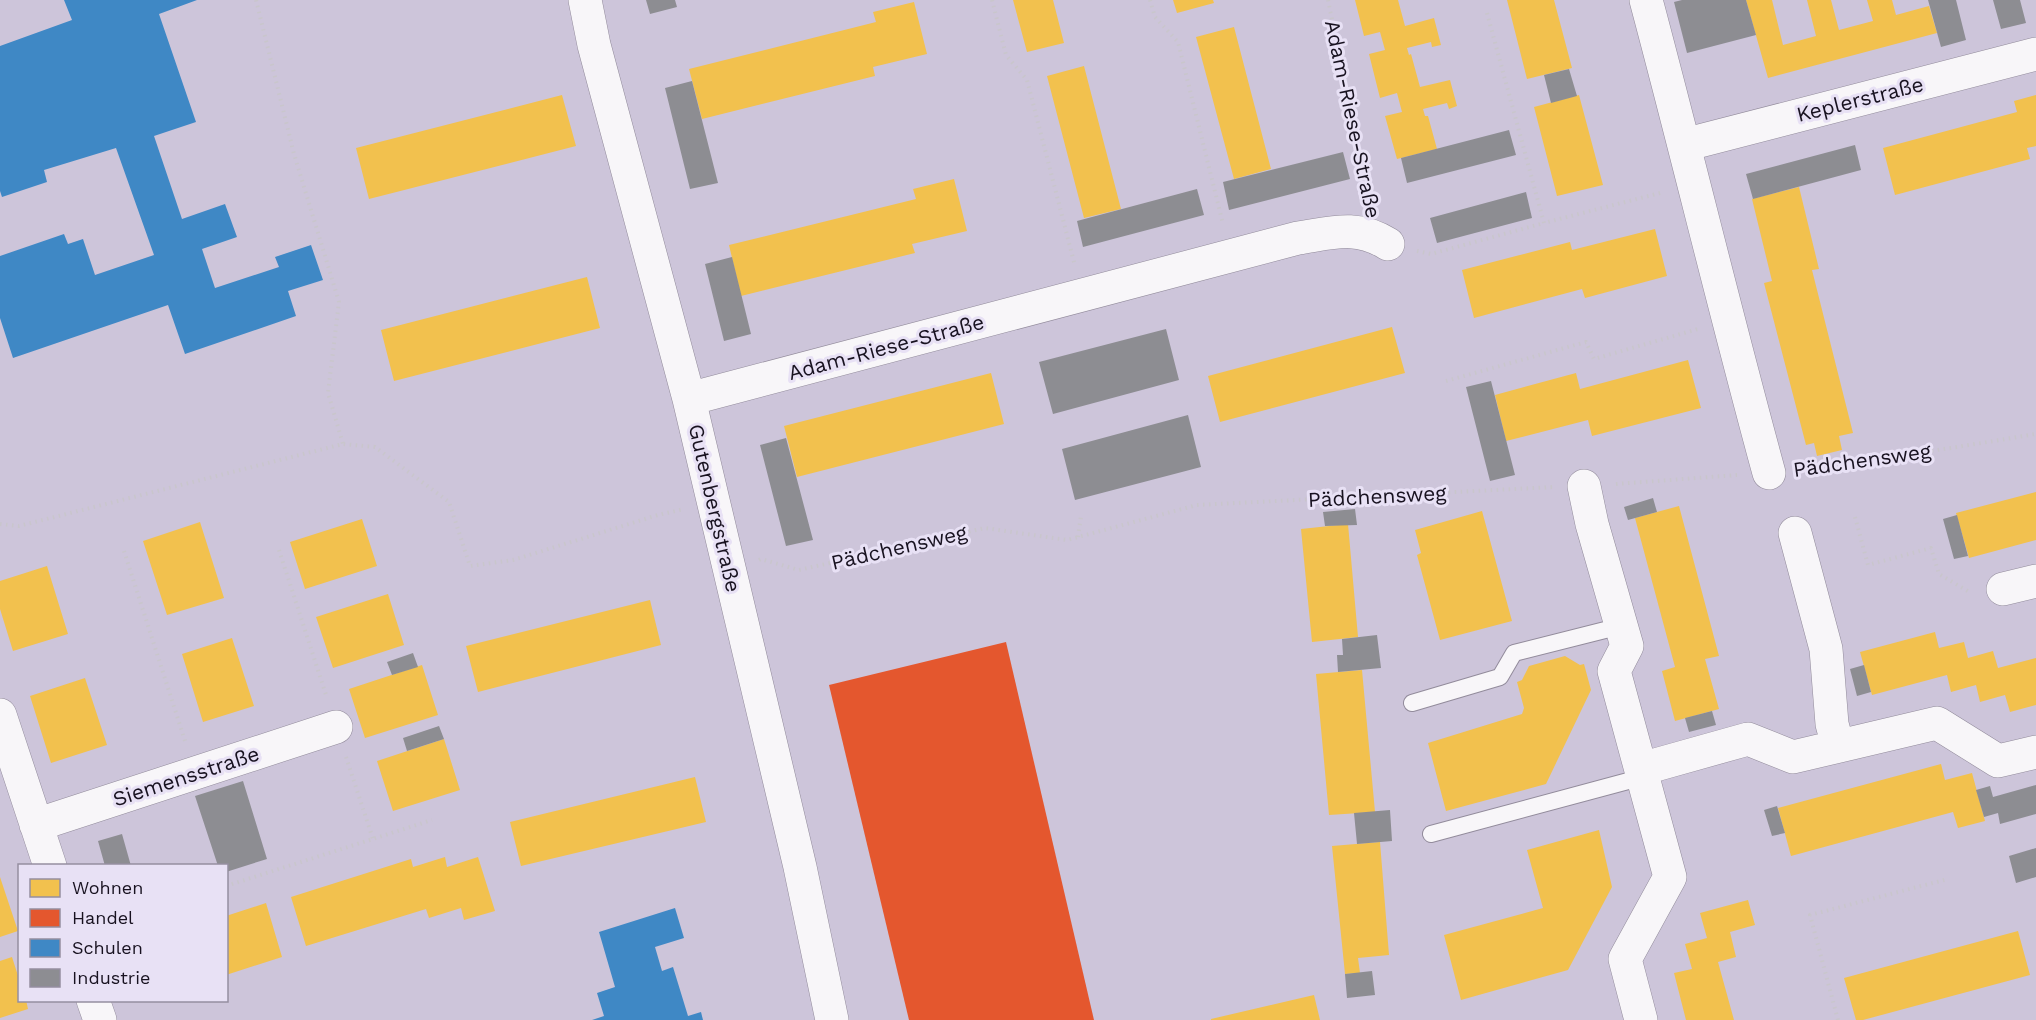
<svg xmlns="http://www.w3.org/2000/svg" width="2036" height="1020" font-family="'Work Sans',sans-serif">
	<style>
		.homes { fill: #f2c14e }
		.shops { fill: #e4572e }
		.schools { fill: #3f88c5 }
		.industry { fill: #8d8d92 }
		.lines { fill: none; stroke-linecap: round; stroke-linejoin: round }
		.service-casing { stroke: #928b9b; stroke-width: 18 }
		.minor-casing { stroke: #928b9b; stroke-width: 34 }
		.path { stroke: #c9c6cc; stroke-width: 4; stroke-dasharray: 1.5 4.5; stroke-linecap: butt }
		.service { stroke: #f8f6f9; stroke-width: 16 }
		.minor { stroke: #f8f6f9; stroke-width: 33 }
		.labels { text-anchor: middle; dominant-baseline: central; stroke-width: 6; stroke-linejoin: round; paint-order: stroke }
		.street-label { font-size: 21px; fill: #181220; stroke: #e8e1f5 }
	</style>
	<rect width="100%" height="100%" fill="#cdc5da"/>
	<path class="homes" d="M1013,0H1053L1064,43L1027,52Z
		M1173,0H1213L1214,3L1177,13Z
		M1355,0H1398L1405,26L1434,18L1441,45L1432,47L1431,42L1407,48L1409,55L1411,54L1420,87L1450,80L1457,106L1449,109L1447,103L1423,109L1425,116H1428L1437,149L1397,159L1385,116L1402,112L1397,93L1380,98L1369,54L1385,50L1380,32L1364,36Z
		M1507,0H1554L1572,68L1527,79Z
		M1746,0H1772L1783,45L1816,36L1807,0H1831L1839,30L1873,21L1867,0H1892L1896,15L1929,6L1937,33L1768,78Z
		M914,2L927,54L873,67L875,76L702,119L689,69L876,22L873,12Z
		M1234,27L1271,169L1234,179L1196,37Z
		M1084,66L1121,209L1084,218L1047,76Z
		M562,95L576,146L369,199L356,148Z
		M1579,95L1603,185L1557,196L1534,107Z
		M2036,95V146L2027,148L2030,159L1895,195L1883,148L2017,112L2014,101Z
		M954,179L967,231L912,244L915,253L741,296L729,245L916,199L913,189Z
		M1799,187L1819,269L1812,270L1853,433L1839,436L1842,450L1817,456L1814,443L1806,445L1764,283L1772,281L1752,199Z
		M1655,229L1667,276L1585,298L1582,289L1474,318L1462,270L1570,242L1572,250Z
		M587,277L600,328L394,381L381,330Z
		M1392,327L1405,373L1220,422L1208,376Z
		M1688,360L1701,408L1592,436L1588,420L1506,441L1495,395L1576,373L1580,389Z
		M991,373L1004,424L797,477L784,426Z
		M2036,492V540L1969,558L1956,513Z
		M1679,506L1719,656L1705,659L1719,709L1675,721L1662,671L1675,667L1635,518Z
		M1482,511L1512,621L1440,640L1417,555L1421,553L1415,530Z
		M362,519L377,566L305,589L290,542Z
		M200,522L224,598L167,615L143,541Z
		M1348,524L1358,637L1312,642L1301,529Z
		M47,566L68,634L13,651L0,609V581Z
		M388,594L404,645L333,668L316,617Z
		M650,600L661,645L478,692L466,646Z
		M1935,632L1939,648L1964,642L1968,658L1993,651L1998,668L2036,658V705L2010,712L2005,695L1980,702L1976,685L1951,692L1947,675L1872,695L1860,652Z
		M232,638L254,706L203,722L182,654Z
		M1565,656L1580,665L1584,664L1591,690L1546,784L1446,811L1428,743L1522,714L1524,708L1517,682L1522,680L1529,666Z
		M422,665L438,715L365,738L349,689Z
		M1362,670L1375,812L1329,815L1316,674Z
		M85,678L107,745L51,763L30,696Z
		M444,739L460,790L393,811L377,761Z
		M1941,764L1945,780L1972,773L1985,821L1958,828L1953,812L1791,856L1778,808Z
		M695,777L706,822L521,866L510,822Z
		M1599,830L1612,887L1568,970L1461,1000L1444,935L1543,908L1527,850Z
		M1380,842L1389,955L1358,958L1360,973L1345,974L1332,846Z
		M445,857L447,867L478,857L495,911L464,920L461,908L429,918L426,909L306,946L291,897L411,859L413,867Z
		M0,877L18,931L0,937Z
		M1748,900L1755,925L1730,932L1736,957L1718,962L1734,1020H1686L1674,973L1692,969L1685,944L1707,938L1700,913Z
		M266,903L282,957L226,975V916Z
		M2018,931L2030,975L1863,1020H1856L1844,978Z
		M12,957L20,982V1000H26L28,1009L0,1018V961Z
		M1314,995L1320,1020H1211V1019Z"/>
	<path class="shops" d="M1006,642L1094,1020H909L829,685Z"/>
	<path class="schools" d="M64,0H197L159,14L196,122L154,136L182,219L225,204L237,237L202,249L215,288L279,267L275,257L311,245L323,280L288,291L296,316L185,354L168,305L13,358L0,318V256L64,234L68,244L83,239L95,275L154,255L116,148L44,170L47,182L2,197L0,191V46L72,20Z
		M675,908L684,938L655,947L662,971L673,967L688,1016L701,1012L703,1020H592L604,1016L597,993L615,987L599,932Z"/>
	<path class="industry" d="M646,0H675L677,7L650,14Z
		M1682,0H1746L1756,35L1687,53L1674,2Z
		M1928,0H1956L1966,40L1941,47Z
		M1993,0H2020L2026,23L2001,29Z
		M1569,69L1577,96L1551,103L1544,75Z
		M692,81L718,183L690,189L665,88Z
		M1509,130L1516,155L1407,183L1401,158Z
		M1855,145L1861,170L1753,199L1746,174Z
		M1343,152L1350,179L1229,210L1223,182Z
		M1197,189L1204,215L1083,247L1077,221Z
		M1526,192L1532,218L1437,243L1430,218Z
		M732,257L751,334L724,341L705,264Z
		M1166,329L1179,380L1053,414L1039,362Z
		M1491,381L1515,475L1490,481L1466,387Z
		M1188,415L1201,467L1075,500L1062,449Z
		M786,438L813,540L786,546L760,445Z
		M1653,498L1657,512L1628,520L1624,507Z
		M1355,509L1357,525L1325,526L1323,512Z
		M1957,515L1968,556L1954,559L1943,519Z
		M1377,635L1381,668L1338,672L1337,655H1343L1342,639Z
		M413,653L418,667L392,675L387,662Z
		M1864,665L1871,692L1857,696L1850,669Z
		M1712,711L1716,725L1689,732L1685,718Z
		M439,726L444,739L407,751L403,738Z
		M243,781L267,859L226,872V866H218L195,796Z
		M2036,785V814L2000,824L1998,813L1984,817L1976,790L1990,786L1993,797Z
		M1777,806L1785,833L1772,836L1764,810Z
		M1390,810L1392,841L1357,844L1354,813Z
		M122,834L131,866H105L98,841Z
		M2036,848V877L2016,883L2009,856Z
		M1372,971L1375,995L1347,998L1345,974Z"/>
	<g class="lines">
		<defs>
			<path id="service" d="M1412,703L1500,677L1514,653L1621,626
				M1431,834L1643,777"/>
			<path id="minor" d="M585,0L594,45L689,399L800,867L832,1020
				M1646,0C1688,157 1726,316 1769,473
				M1684,145L2036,54
				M689,399L1298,238C1332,233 1356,224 1388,244
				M1584,486L1592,524L1627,646L1614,671L1670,877L1625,959L1641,1020
				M1795,533L1826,649L1832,724L1838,746
				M2003,589L2036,581
				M0,715L50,866
				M1641,769L1748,739L1793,757L1937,723L1998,761L2036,752
				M36,825L336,727
				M93,1000L100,1020"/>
		</defs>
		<use href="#service" class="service-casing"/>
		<use href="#minor" class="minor-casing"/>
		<path class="path" d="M256,0L294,154L339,302L328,393L343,444
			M992,0L1006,55L1027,80L1075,266
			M1150,0L1155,17L1178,42L1223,224
			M1328,0L1370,204
			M1487,13L1544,223L1664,192
			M1417,251L1431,254L1544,223
			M1446,381L1586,342L1594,359L1698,329
			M1801,469L1951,448L2036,434
			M1616,484L1737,475
			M1855,517L1868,565L1931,548L1939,574L1971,593
			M0,524L19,526L343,444L375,447L449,502L470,566L513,560L658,515L684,509
			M1078,537L1081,516
			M279,550L327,698
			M124,551L186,744
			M759,560L761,559L799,570L985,528L1067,540L1197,505L1554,487
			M346,757L373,839
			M226,886L432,820
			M1838,1020L1810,915L1948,879"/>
		<use href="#service" class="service"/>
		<use href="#minor" class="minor"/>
	</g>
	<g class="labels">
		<g class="street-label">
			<text transform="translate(1860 99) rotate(-14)">Keplerstraße</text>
			<text transform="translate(1353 119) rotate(78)">Adam-Riese-Straße</text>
			<text transform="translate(886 347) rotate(-15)">Adam-Riese-Straße</text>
			<text transform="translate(1862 460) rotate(-8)">Pädchensweg</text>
			<text transform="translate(1377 496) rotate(-3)">Pädchensweg</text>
			<text transform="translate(715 508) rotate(77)">Gutenbergstraße</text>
			<text transform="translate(899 547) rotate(-13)">Pädchensweg</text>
			<text transform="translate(186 776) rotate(-18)">Siemensstraße</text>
		</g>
	</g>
	<rect x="18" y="864" width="210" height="138" fill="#e8e1f5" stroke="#958ea0" stroke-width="1.5"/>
	<rect x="30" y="879" width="30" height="18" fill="#f2c14e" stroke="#958ea0" stroke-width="1.5"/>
	<text x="72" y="894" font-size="18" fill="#181220">Wohnen</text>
	<rect x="30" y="909" width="30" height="18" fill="#e4572e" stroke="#958ea0" stroke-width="1.5"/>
	<text x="72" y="924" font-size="18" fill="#181220">Handel</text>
	<rect x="30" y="939" width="30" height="18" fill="#3f88c5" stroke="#958ea0" stroke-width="1.5"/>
	<text x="72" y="954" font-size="18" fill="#181220">Schulen</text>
	<rect x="30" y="969" width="30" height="18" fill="#8d8d92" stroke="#958ea0" stroke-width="1.5"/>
	<text x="72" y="984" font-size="18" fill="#181220">Industrie</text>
</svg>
